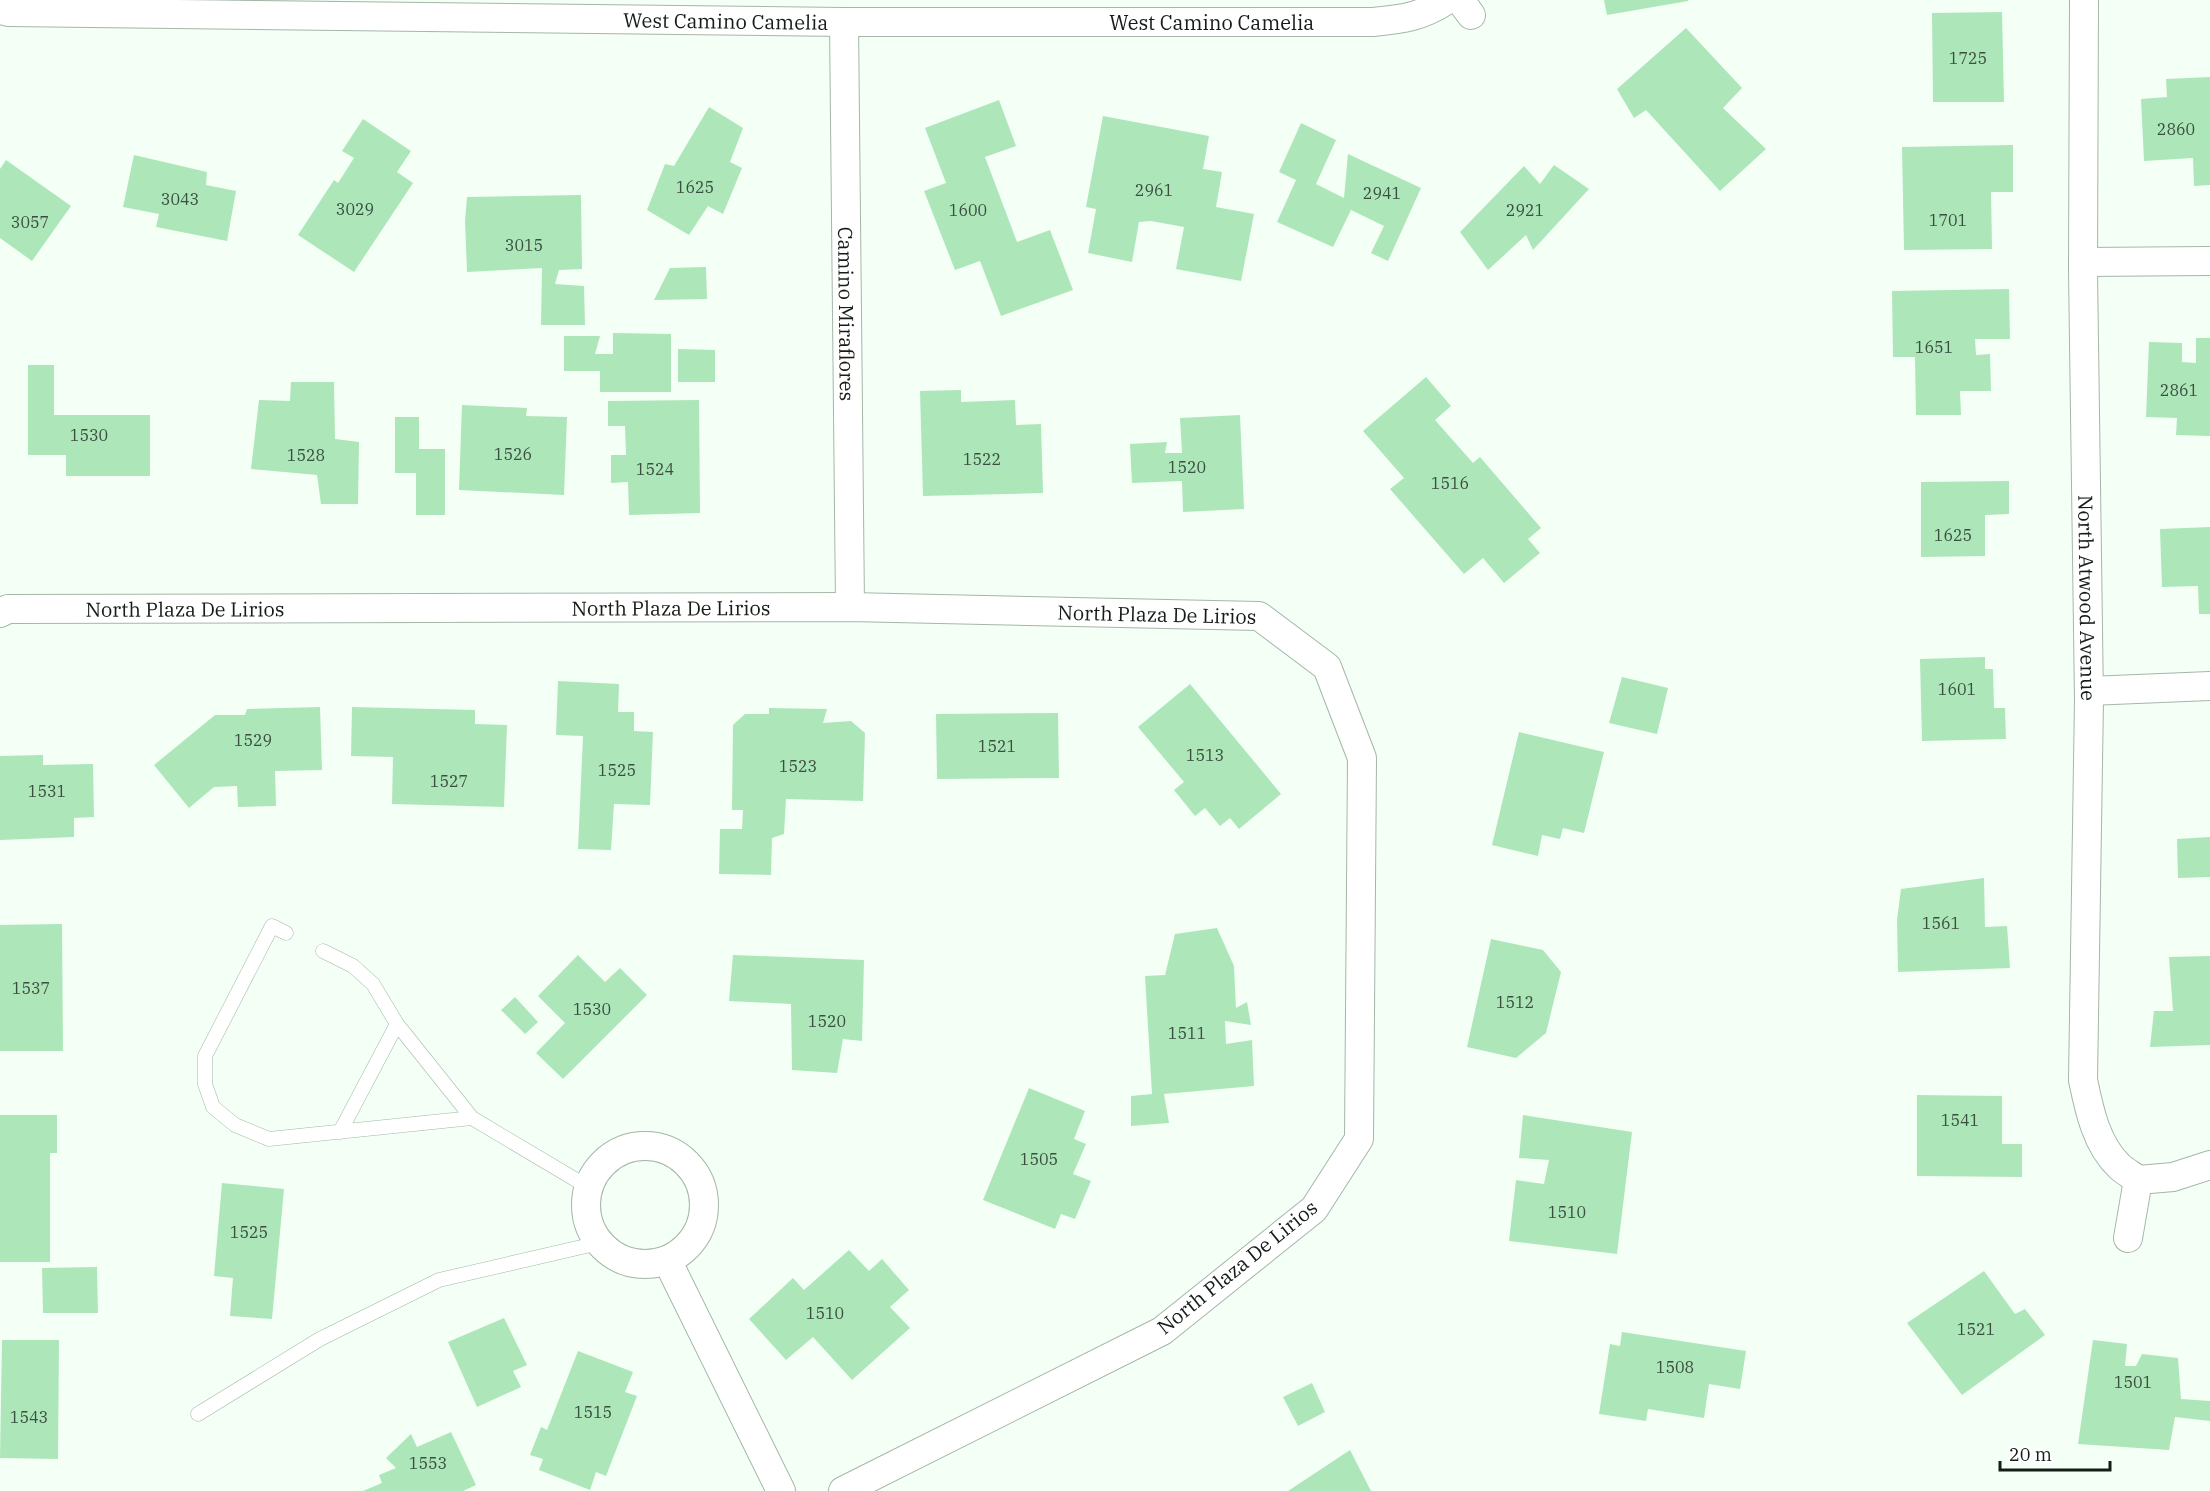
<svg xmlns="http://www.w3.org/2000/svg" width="2210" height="1491" font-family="'IBM Plex Serif',serif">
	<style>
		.building { fill: #ade7b9 }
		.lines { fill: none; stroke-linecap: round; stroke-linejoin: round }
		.service-casing { stroke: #a5b6a8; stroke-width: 15 }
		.minor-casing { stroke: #a5b6a8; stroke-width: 30 }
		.service { stroke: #fff; stroke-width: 14 }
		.minor { stroke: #fff; stroke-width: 28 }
		.labels { text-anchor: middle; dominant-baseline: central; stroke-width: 5; stroke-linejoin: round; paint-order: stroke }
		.number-label { font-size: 16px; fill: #3b4f40 }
		.street-label { font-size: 20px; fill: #151c17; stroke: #fff }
	</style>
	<rect width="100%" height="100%" fill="#f4fff6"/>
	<path class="building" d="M1604,0H1688V1L1607,15Z
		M2002,12L2004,102H1933L1932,13Z
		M1686,28L1742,88L1723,108L1766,149L1720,191L1646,110L1634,118L1617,89Z
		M2210,77V185L2194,186L2193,158L2144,161L2141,99L2167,97L2166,79Z
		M999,100L1016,146L985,157L1017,242L1050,230L1073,290L1001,316L980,261L955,270L924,191L946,183L925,128Z
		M709,107L743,128L730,162L742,168L723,214L708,206L689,235L647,210L665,164L674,166Z
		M1103,116L1209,136L1203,169L1222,172L1216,207L1254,214L1241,281L1176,269L1184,227L1151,221L1139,222L1132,262L1088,253L1096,209L1086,207Z
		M363,119L411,151L397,172L413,183L354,272L298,235L334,180L338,183L354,158L342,151Z
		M1301,123L1336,140L1316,184L1344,198L1348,154L1421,188L1388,261L1371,253L1384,226L1351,210L1333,247L1277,222L1296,180L1279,172Z
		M2013,145V192H1991L1992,249L1904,250L1902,147Z
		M134,155L207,172L206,185L236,191L227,241L156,227L159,214L123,207Z
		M6,160L71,206L32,261L0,238V169Z
		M1554,165L1589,189L1533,250L1526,235L1488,270L1460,232L1524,166L1540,184Z
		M581,195L582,269L559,270L555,284L584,286L585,325H541L542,268L467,272L465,221L467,197Z
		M706,267L707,299L654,300L670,268Z
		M2009,289L2010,339H1975L1976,355L1990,354L1991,391H1960L1961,415H1916L1915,357H1893L1892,291Z
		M613,333L671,334V392H600V371H564V336H600L595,354H613Z
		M2196,338H2210V436L2176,435L2177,418L2146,417L2149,342L2182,343V362L2196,363Z
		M678,349L715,350V382H678Z
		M28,365H54V415H150V476H66V455H28Z
		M1426,377L1451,406L1435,420L1473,463L1480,457L1541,528L1528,539L1540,553L1504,583L1483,558L1464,574L1390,489L1404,478L1363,431Z
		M291,382H334L335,439L359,442L358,504H321L317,475L251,469L259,400L290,401Z
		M961,390V402L1015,400L1016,425L1041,424L1043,493L923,496L920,391Z
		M699,400L700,513L629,515L628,482L611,483V455H626L625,426H608V401Z
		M462,405L527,408L526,416L567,417L564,495L459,490Z
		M1240,415L1244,509L1183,512L1182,481L1132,483L1130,444L1167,442L1165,453H1182L1180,418Z
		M395,417H419V449H445V515H416V473H395Z
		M2009,481V514L1985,515V556L1921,557V482Z
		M2210,527V614H2199L2198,586L2162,587L2160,529Z
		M1985,657V669H1993L1994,708H2005L2006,739L1922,741L1920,659Z
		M1622,677L1668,688L1657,734L1609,723Z
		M558,681L619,684L618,712H634V731L653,732L650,805L614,804L611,850L578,849L583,736L556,735Z
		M1190,684L1281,794L1239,829L1230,818L1220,826L1205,808L1195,816L1174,790L1184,782L1138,727Z
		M320,707L322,770L275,771L276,806L238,807L237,786L214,787L189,808L154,765L215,715H245L247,709Z
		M352,707L475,710V724L507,725L504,807L392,804L393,757L351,756Z
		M769,708L827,709L823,723L851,721L865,733L863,801L786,799L784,834L772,838L771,875L719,874L720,829H742L743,810H732L733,725L745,714H769Z
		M1058,713L1059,778L937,779L936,714Z
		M1519,732L1604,752L1584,833L1563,828L1560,839L1542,835L1538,856L1492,845Z
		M43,755V765L93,764L94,817L74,818V837L0,840V756Z
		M2210,837V877L2178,878L2177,839Z
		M1984,878L1985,927L2007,926L2010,968L1898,972L1897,920L1901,889Z
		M62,924L63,1051H0V925Z
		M1217,928L1234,966L1236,1008L1247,1002L1251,1025L1225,1021L1226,1044L1252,1040L1254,1086L1164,1094L1169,1123L1131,1126V1096L1152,1094L1145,976L1165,975L1175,934Z
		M1491,939L1543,950L1561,972L1546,1033L1516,1058L1467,1047Z
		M578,955L605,982L620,968L647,995L563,1079L536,1053L565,1023L538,996Z
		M733,955L864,960L862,1041L843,1039L837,1073L792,1070L791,1004L729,1001Z
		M2210,956V1045L2150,1047L2154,1011H2173L2169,957Z
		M515,997L538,1022L525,1034L501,1010Z
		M1029,1088L1085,1111L1074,1139L1086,1144L1073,1174L1091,1181L1075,1219L1061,1214L1055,1229L983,1200Z
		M1917,1095L2002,1096V1144H2022V1177L1917,1176Z
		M0,1115H57V1153H50V1262H0Z
		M1523,1115L1632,1132L1617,1254L1509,1241L1516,1180L1544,1184L1549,1160L1519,1158Z
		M222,1183L284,1189L272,1319L230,1316L233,1278L214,1276Z
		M849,1250L869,1271L882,1259L909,1290L890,1307L910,1328L852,1380L813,1337L786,1360L749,1319L793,1278L804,1290Z
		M97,1267L98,1313H43L42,1268Z
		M1984,1271L2015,1314L2025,1309L2045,1335L1962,1395L1907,1323Z
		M504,1318L527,1365L513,1371L521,1387L477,1407L448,1342Z
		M1622,1332L1746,1351L1740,1389L1709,1384L1704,1418L1648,1409L1646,1421L1599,1414L1610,1344L1620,1346Z
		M2,1340H59L58,1459L0,1458Z
		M2093,1340L2127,1344L2125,1366H2136L2142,1354L2178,1358L2181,1399L2210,1401V1421L2175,1417L2169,1450L2078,1444Z
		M578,1351L633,1372L625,1392L637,1396L606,1476L596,1472L590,1490L539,1470L543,1459L530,1455L541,1427L547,1430Z
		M1312,1383L1325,1412L1298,1426L1283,1397Z
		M451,1432L476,1485L463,1491H363L382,1483L379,1475L396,1468L386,1458L411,1434L417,1447Z
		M1350,1450L1371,1491H1288Z"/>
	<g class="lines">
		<defs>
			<path id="service" d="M286,933L272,926L205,1056V1084L213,1107L235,1125L269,1139L472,1118
				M323,951L353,966L373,984L397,1024L472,1118L588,1187
				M340,1132L397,1024
				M198,1414L320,1339L439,1280L599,1243"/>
			<g id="minor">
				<path d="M1460,0L1471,15"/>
				<path id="s1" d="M2084,0L2083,270L2089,700L2083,1080C2089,1109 2096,1144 2119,1166C2124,1171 2132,1175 2138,1180"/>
				<path id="s2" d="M0,10L9,12L844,22H1373C1403,19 1421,17 1447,0"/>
				<path id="s3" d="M844,22L850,607"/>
				<path d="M2083,262L2210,261"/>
				<path id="s4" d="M0,613L8,609L850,607L1259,616L1327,667L1362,758L1359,1139L1314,1209L1162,1331L843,1491"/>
				<path d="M2089,691L2210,686"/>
				<circle cx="645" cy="1205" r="59"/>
				<path d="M2138,1180L2173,1177L2210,1165"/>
				<path d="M2128,1238L2138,1180"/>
				<path d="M667,1260L781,1491"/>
			</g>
		</defs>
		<use href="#service" class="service-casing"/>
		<use href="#minor" class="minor-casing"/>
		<use href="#service" class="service"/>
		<use href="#minor" class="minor"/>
	</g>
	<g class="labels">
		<g class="number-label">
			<text x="1968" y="58">1725</text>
			<text x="2176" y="129">2860</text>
			<text x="695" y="187">1625</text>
			<text x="1154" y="190">2961</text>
			<text x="1382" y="193">2941</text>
			<text x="180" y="199">3043</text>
			<text x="355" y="209">3029</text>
			<text x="968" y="210">1600</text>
			<text x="1525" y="210">2921</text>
			<text x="1948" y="220">1701</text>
			<text x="30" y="222">3057</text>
			<text x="524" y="245">3015</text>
			<text x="1934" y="347">1651</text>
			<text x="2179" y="390">2861</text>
			<text x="89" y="435">1530</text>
			<text x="513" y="454">1526</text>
			<text x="306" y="455">1528</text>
			<text x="982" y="459">1522</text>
			<text x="1187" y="467">1520</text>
			<text x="655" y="469">1524</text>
			<text x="1450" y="483">1516</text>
			<text x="1953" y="535">1625</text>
			<text x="1957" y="689">1601</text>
			<text x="253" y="740">1529</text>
			<text x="997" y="746">1521</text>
			<text x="1205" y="755">1513</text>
			<text x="798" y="766">1523</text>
			<text x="617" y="770">1525</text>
			<text x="449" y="781">1527</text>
			<text x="47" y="791">1531</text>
			<text x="1941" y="923">1561</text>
			<text x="31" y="988">1537</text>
			<text x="1515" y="1002">1512</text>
			<text x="592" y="1009">1530</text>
			<text x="827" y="1021">1520</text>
			<text x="1187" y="1033">1511</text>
			<text x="1960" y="1120">1541</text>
			<text x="1039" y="1159">1505</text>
			<text x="1567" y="1212">1510</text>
			<text x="249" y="1232">1525</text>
			<text x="825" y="1313">1510</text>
			<text x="1976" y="1329">1521</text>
			<text x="1675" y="1367">1508</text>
			<text x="2133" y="1382">1501</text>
			<text x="593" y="1412">1515</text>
			<text x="29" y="1417">1543</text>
			<text x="428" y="1463">1553</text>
		</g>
		<g class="street-label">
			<text stroke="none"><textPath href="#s2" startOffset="726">West Camino Camelia</textPath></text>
			<text stroke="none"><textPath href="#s2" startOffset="1212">West Camino Camelia</textPath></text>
			<text stroke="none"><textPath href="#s3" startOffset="292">Camino Miraflores</textPath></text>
			<text stroke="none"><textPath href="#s1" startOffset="598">North Atwood Avenue</textPath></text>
			<text stroke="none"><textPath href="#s4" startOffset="672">North Plaza De Lirios</textPath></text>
			<text stroke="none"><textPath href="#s4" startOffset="186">North Plaza De Lirios</textPath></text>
			<text stroke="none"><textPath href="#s4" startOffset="1158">North Plaza De Lirios</textPath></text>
			<text transform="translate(1237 1267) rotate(-39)">North Plaza De Lirios</text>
		</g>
	</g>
	<path d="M2000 1461v9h110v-9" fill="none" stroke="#151c17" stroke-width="3"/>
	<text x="2009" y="1461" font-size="18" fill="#151c17" stroke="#ffffff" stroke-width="4.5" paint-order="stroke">20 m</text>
</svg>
